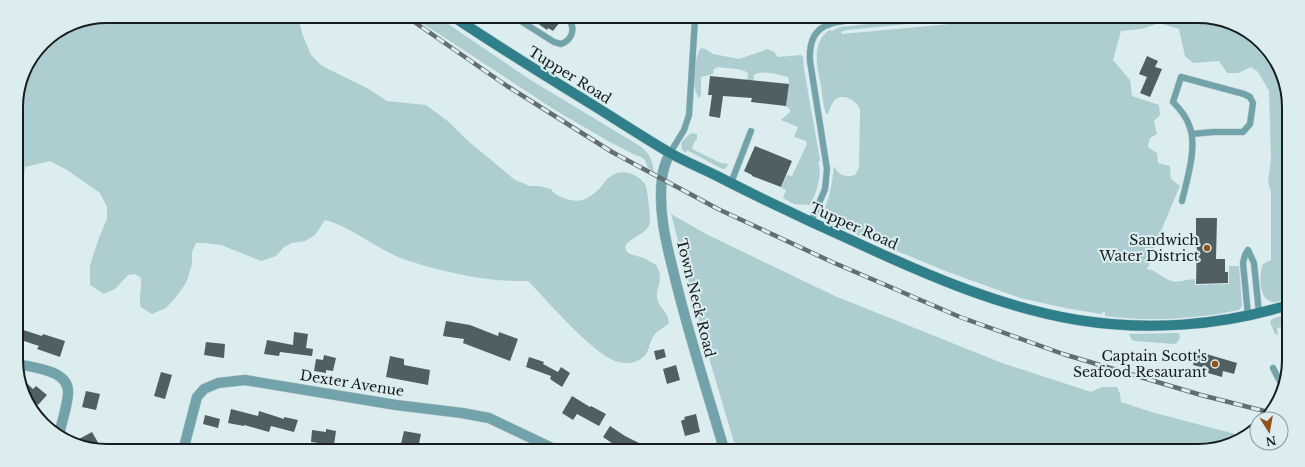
<svg xmlns="http://www.w3.org/2000/svg" width="1305" height="467" font-family="'Libre Baskerville',serif">
	<style>
		.green { fill: #aecdd1 }
		.building { fill: #505f62 }
		.lines { fill: none; stroke-linecap: round; stroke-linejoin: round }
		.service-casing { stroke: #b8c8ca; stroke-width: 7 }
		.minor-casing { stroke: #b8c8ca; stroke-width: 11 }
		.secondary-casing { stroke: #b8c8ca; stroke-width: 11 }
		.service { stroke: #73a3aa; stroke-width: 6 }
		.minor { stroke: #73a3aa; stroke-width: 10 }
		.secondary { stroke: #2f808b; stroke-width: 10 }
		.rail-casing { stroke: #636e70; stroke-width: 4.5 }
		.rail { stroke: #dcedf0; stroke-width: 3; stroke-dasharray: 9; stroke-linecap: butt }
		.poi-dot { fill: #915219; stroke: #dcedf0; stroke-width: 1.5 }
		.labels { text-anchor: middle; dominant-baseline: central; stroke-width: 4; stroke-linejoin: round; paint-order: stroke }
		.street-label { font-size: 14px; fill: #161d1e; stroke: #dcedf0 }
		.poi-label { font-size: 14px; fill: #161d1e; stroke: #dcedf0; text-anchor: end }
		.rim { fill: none; stroke: #161d1e; stroke-width: 2 }
	</style>
	<rect width="100%" height="100%" fill="#dcedf0"/>
	<path class="green" d="M107,16L300,17L299,21L303,36L311,55L322,66L367,88L387,101L426,105L449,122L467,140L515,180L530,186H539L551,189C554,194 558,196 564,198C579,204 587,200 599,189C606,182 605,178 617,173C627,170 641,176 646,186C647,189 651,218 650,222C648,235 630,236 625,247L627,252L630,254L644,258L656,265C658,268 660,273 660,277C660,284 656,291 657,298C659,309 668,310 669,323C664,328 656,331 653,337C649,343 649,354 642,358C636,363 626,364 619,362C596,358 546,299 528,281C491,282 457,275 422,265C414,262 404,260 396,256C371,245 351,227 325,220L315,235L305,241L292,243L284,247L276,256L261,261L221,245L204,243H196L192,252V264L187,281L177,296L166,308L152,314L141,307C138,297 142,289 141,278L135,274L128,275L115,289L104,294L90,285V265L100,235L107,219V207L100,193L67,170L50,161L25,167L22,196L17,208L16,101L26,67L47,39L73,23Z
		M413,17H438L529,79L640,146C650,154 652,159 654,172L648,168L645,160L641,157L635,155L608,141L555,110Z
		M913,19L950,20L847,30L841,32L842,34L993,20L1227,21L1267,47L1287,93L1283,109L1288,116L1287,180H1285V178L1283,179L1284,191L1287,198L1286,230L1285,244L1286,246L1285,299C1282,300 1277,302 1273,302C1258,300 1259,274 1263,264L1271,260V193L1268,182L1271,159L1269,91L1258,72L1251,67L1238,73H1227L1219,61L1193,63L1185,56L1179,29L1159,23L1142,29L1121,31L1113,60L1130,80L1132,96L1159,105L1160,115L1154,121L1157,134L1150,138L1148,147L1157,153L1158,163L1170,166L1171,179L1180,186L1150,257L1149,266L1146,269C1155,269 1163,279 1172,281C1180,283 1187,279 1195,279V285L1229,284V266H1239L1242,306L1239,310C1196,319 1150,322 1105,316V311L1101,314L1065,308L1020,298L948,272L836,226C815,224 828,203 830,192C832,183 833,175 834,166C838,175 846,178 855,175L859,168L860,110C858,102 845,93 836,99C832,102 830,109 828,114H826C823,105 822,95 821,86C817,67 811,43 829,30L832,31L840,27Z
		M701,48L705,49L713,54L739,59L768,49L774,52L778,57L801,55L803,56L804,69L820,160L818,163C823,172 816,196 810,205L794,204L783,198L786,190L781,188L787,175L792,176L807,144L806,141L794,137L798,127L781,120L790,112V110L786,106L789,80L788,77C780,75 762,69 754,75L753,84L747,83L748,73C739,67 728,69 718,67L714,69L713,74L701,77V95L699,98C691,90 694,57 701,48Z
		M691,133L697,134V139L695,141L692,148L694,150L721,163L728,164L727,167L724,169L720,168L687,150L686,153L683,151C678,142 685,139 691,133Z
		M671,214L708,235L835,296L1002,363L1091,392L1102,387H1117L1120,394L1121,402L1155,413L1243,436L1204,451L736,449L707,351Z
		M1281,316L1285,318V326L1277,328L1278,335L1275,334L1270,322L1272,319Z
		M1179,333L1180,338L1177,343L1174,344L1135,341L1132,340L1129,334Z"/>
	<path class="building" d="M530,18H554L560,22L553,31L548,28L547,30Z
		M1147,56L1158,61L1155,67L1162,69L1150,97L1140,93L1147,77L1139,74Z
		M710,76L789,84L786,106L751,102L752,98L723,96L720,118L709,116L712,95H708Z
		M755,146L792,161L781,187L752,176V175L744,171Z
		M1196,218H1217L1216,259H1225V272H1228V283L1196,284L1197,236H1196Z
		M446,321L470,325L498,336L499,332L518,339L510,361L463,343L464,339L443,336Z
		M17,328L42,336L43,334L65,341L60,357L37,349L39,346L18,339Z
		M294,332L308,334L306,348L313,349L312,356L280,352L279,356L264,354L267,340L293,345Z
		M206,342L225,344L224,358L204,355Z
		M664,349L666,357L656,360L654,351Z
		M1196,353L1202,355L1203,353L1237,363L1234,374L1223,371L1222,377L1208,373L1209,369L1193,365Z
		M324,355L336,358L333,371L326,370V373L314,371L316,359L323,360Z
		M390,356L404,359V365L430,370L428,385L386,377Z
		M529,357L544,362L543,364L558,372L561,367L570,373L562,387L550,379L551,376L526,367Z
		M676,365L680,380L667,384L663,369Z
		M161,372L172,375L165,399L154,396Z
		M18,375L33,389L36,386L47,395L38,405L26,395Z
		M86,391L100,394L96,410L82,407Z
		M572,396L590,407L591,406L606,414L599,426L577,414L573,420L562,413Z
		M231,409L258,416L259,411L284,419V417L298,420L294,432L271,426L269,432L244,425V426L228,423Z
		M696,414L700,432L685,436L681,421L685,419L684,417Z
		M205,415L220,419L218,428L203,424Z
		M610,426L625,436L651,449L619,448L603,437Z
		M326,429L336,431L334,445L311,442L312,430L326,432Z
		M404,431L421,434L418,448L401,444Z
		M92,432L100,446H82L79,439Z"/>
	<g class="lines">
		<defs>
			<path id="service" d="M516,18L554,42L561,44C570,41 575,32 571,23L565,18
				M670,153L684,130L689,115L695,19
				M731,183L751,131
				M1182,201C1187,179 1198,146 1189,125C1186,116 1180,109 1173,102L1181,77L1244,94L1250,97L1253,103L1250,124L1243,132H1213L1192,134
				M811,222L825,189L827,169L810,61C808,25 828,23 857,19
				M1248,315L1243,263L1245,255L1248,250L1254,263L1259,313
				M1273,368L1284,389"/>
			<path id="minor" d="M670,153C666,161 663,169 662,178C658,211 666,243 674,274C688,333 707,391 724,449
				M18,364C35,368 70,370 68,394C67,407 62,422 59,434
				M184,447L197,397L204,389L218,383L245,380L396,405L462,413L489,418L552,448"/>
			<path id="secondary" d="M454,17C503,50 554,81 604,112C626,126 648,140 670,153C686,162 703,169 719,177C762,199 806,220 851,240C922,273 999,307 1078,320C1146,331 1219,326 1285,306"/>
		</defs>
		<use href="#service" class="service-casing"/>
		<use href="#minor" class="minor-casing"/>
		<use href="#secondary" class="secondary-casing"/>
		<use href="#service" class="service"/>
		<use href="#minor" class="minor"/>
		<use href="#secondary" class="secondary"/>
		<defs>
			<path id="rail" d="M407,17L507,86L612,152L718,209L832,262L960,317L1063,354L1201,395L1268,412"/>
		</defs>
		<use href="#rail" class="rail-casing"/>
		<use href="#rail" class="rail"/>
	</g>
	<g class="poi-dot">
		<circle cx="1207" cy="248" r="4"/>
		<circle cx="1215" cy="364" r="4"/>
	</g>
	<g class="labels">
		<g class="street-label">
			<text transform="translate(570 75) rotate(32)">Tupper Road</text>
			<text transform="translate(854 226) rotate(24)">Tupper Road</text>
			<text transform="translate(696 298) rotate(76)">Town Neck Road</text>
			<text transform="translate(352 383) rotate(9)">Dexter Avenue</text>
		</g>
		<g class="poi-label">
			<text x="1199" y="240">Sandwich<tspan x="1199" dy="16">Water District</tspan></text>
			<text x="1207" y="356">Captain Scott's<tspan x="1207" dy="16">Seafood Resaurant</tspan></text>
		</g>
	</g>
	<path d="M0 0H1305V467H0ZM107 23H1198A84 84 0 0 1 1282 107V360A84 84 0 0 1 1198 444H107A84 84 0 0 1 23 360V107A84 84 0 0 1 107 23Z" fill="#dcedf0" fill-rule="evenodd"/>
	<path class="rim" d="M107 23H1198A84 84 0 0 1 1282 107V360A84 84 0 0 1 1198 444H107A84 84 0 0 1 23 360V107A84 84 0 0 1 107 23Z"/>
	<g transform="translate(1269 431) rotate(169)"><circle r="19" fill="#dcedf0" stroke="#8d9a9c"/>
	<path d="M0-3L7 15L0 10L-7 15Z" fill="#915219"/>
	<text y="-6" font-size="11" font-weight="bold" text-anchor="middle" fill="#161d1e">N</text>
	</g>
</svg>
